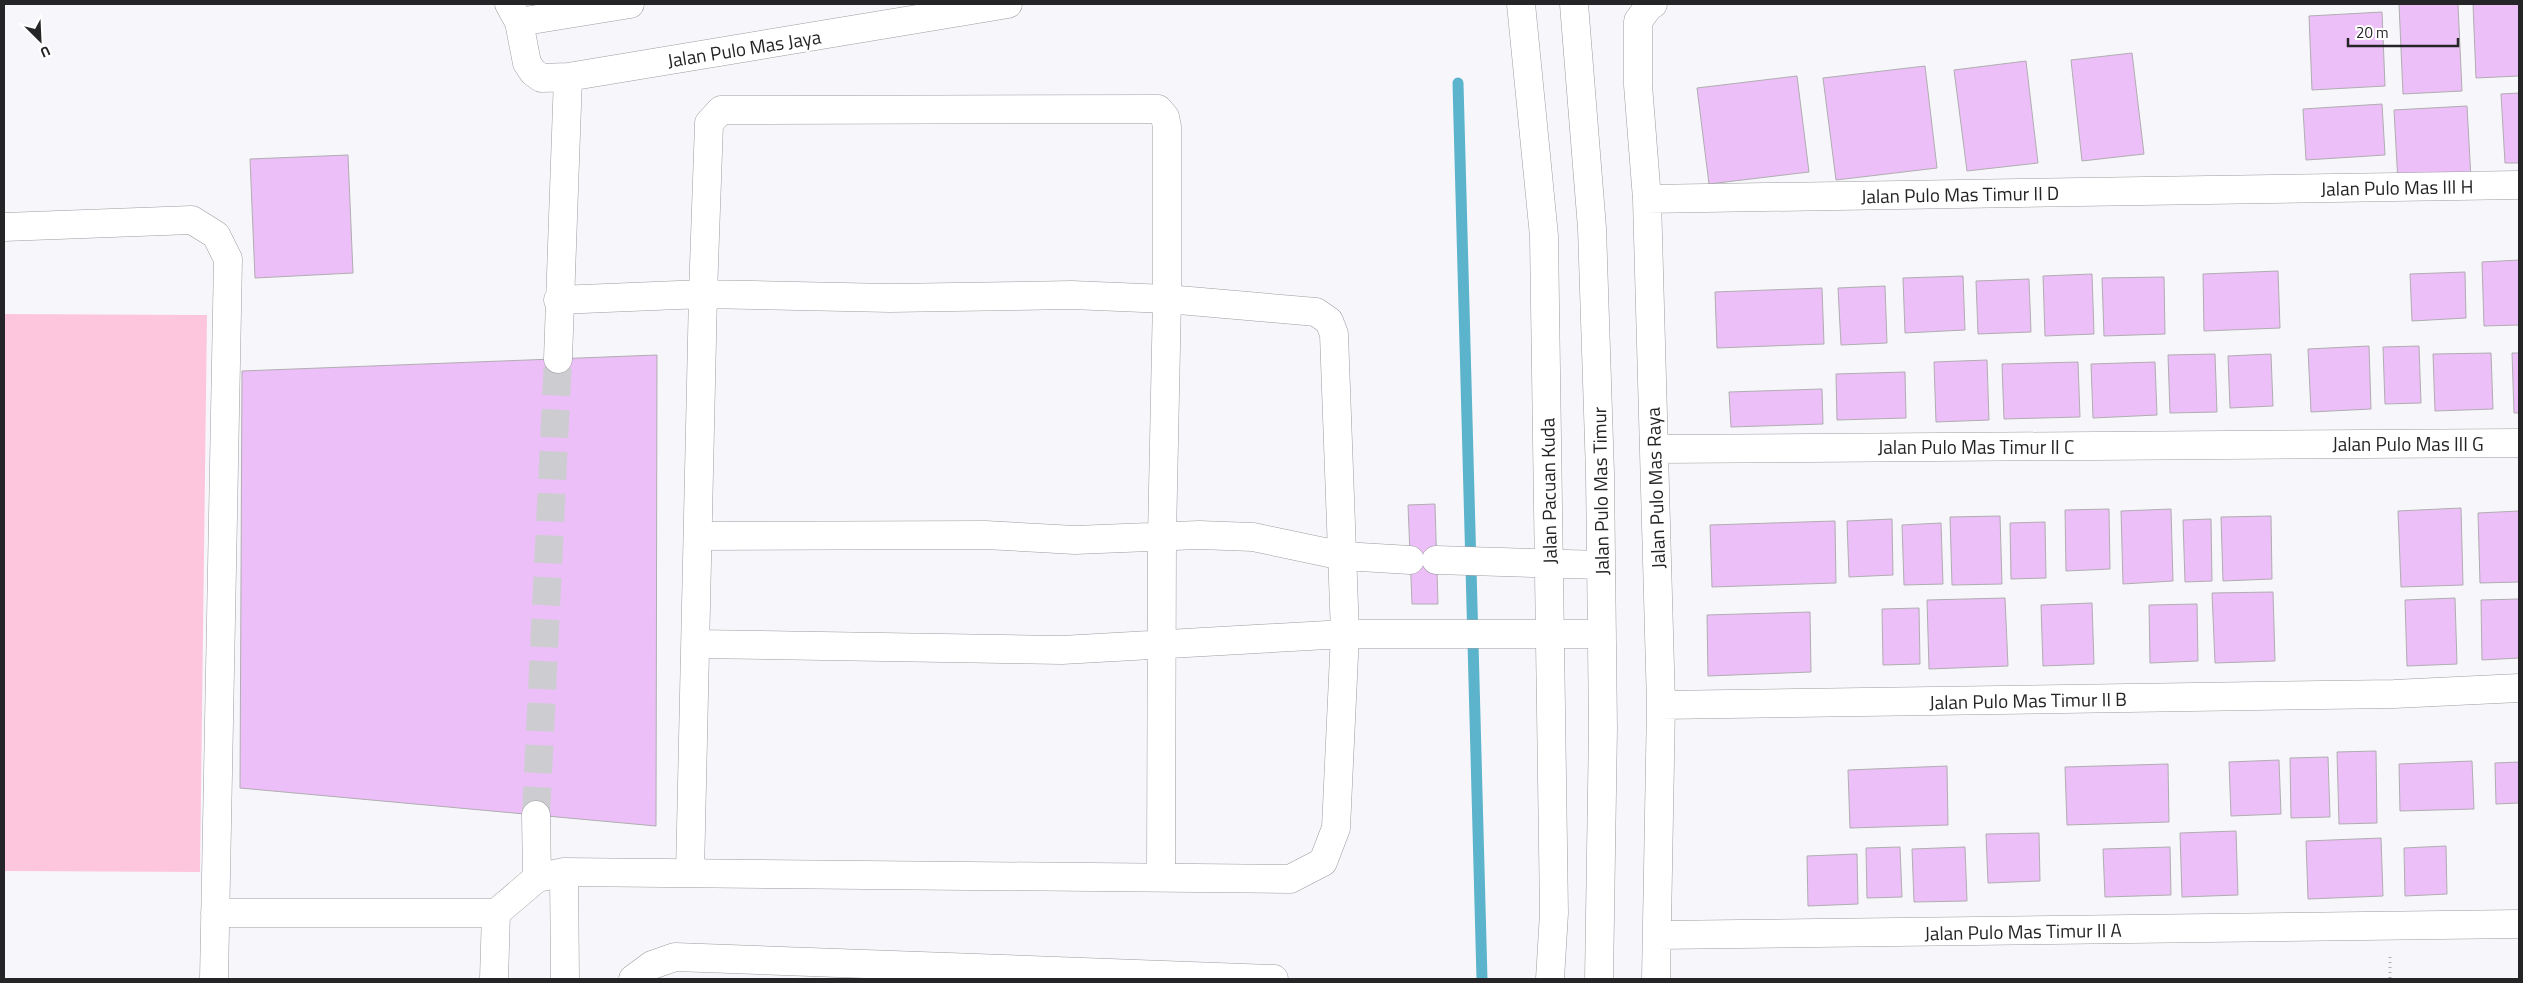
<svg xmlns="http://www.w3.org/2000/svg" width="2523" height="983" font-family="'Titillium Web',sans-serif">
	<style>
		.green { fill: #fdc6dd }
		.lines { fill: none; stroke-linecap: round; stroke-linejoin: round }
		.stream { stroke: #5cb3cc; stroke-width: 11 }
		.building { fill: #ecbff8; stroke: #b0adb0 }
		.minor-tunnel { stroke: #cdcdd1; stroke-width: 28; stroke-dasharray: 28 14; stroke-linecap: butt }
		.minor-casing { stroke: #9d9da1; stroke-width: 29 }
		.path { stroke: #b1b1b5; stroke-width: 3; stroke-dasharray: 1 4; stroke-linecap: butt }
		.minor { stroke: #fff; stroke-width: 28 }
		.labels { text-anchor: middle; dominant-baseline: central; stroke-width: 4; stroke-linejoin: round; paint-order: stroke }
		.street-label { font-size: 19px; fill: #252527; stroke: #fff }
	</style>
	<rect width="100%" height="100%" fill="#f7f7fb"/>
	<path class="green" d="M4,314L207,315L200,872L4,871Z"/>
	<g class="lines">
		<path class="stream" d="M1458,83L1482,979"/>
	</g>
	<path class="building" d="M2399,4H2458L2462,91L2403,94Z
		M2473,4H2519V76L2476,78Z
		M2382,12L2385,86L2312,90L2309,16Z
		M2132,53L2144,154L2082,161L2071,60Z
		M2026,61L2038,163L1967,171L1954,70Z
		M1925,66L1937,168L1836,180L1823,78Z
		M1797,76L1809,172L1709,184L1697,88Z
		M2519,93V163H2505L2501,94Z
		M2382,104L2385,155L2306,160L2303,109Z
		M2467,106L2471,179L2398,183L2394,110Z
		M348,155L353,273L255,278L250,159Z
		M2519,260V325L2484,326L2482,262Z
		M2278,271L2280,328L2204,331L2203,274Z
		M2465,272L2466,318L2412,321L2410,274Z
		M2092,274L2094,334L2045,336L2043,276Z
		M1963,276L1965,330L1905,333L1903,278Z
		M2164,277L2165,334L2104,336L2102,278Z
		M2029,279L2031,332L1978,334L1976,281Z
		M1885,286L1887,343L1841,345L1838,288Z
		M1822,288L1824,344L1717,348L1715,292Z
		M2369,346L2371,409L2311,412L2308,349Z
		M2419,346L2421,403L2385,404L2383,347Z
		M2491,353L2493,409L2435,411L2433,354Z
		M2512,353H2519V413H2514Z
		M2215,354L2217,412L2170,413L2168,355Z
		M2271,354L2273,406L2230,408L2228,356Z
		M657,355L656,826L240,788L242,371Z
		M1987,360L1989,420L1936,422L1934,362Z
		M2078,362L2080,417L2004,419L2002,364Z
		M2155,362L2157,415L2093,418L2091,364Z
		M1905,372L1906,418L1837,420L1836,374Z
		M1822,389L1823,424L1731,427L1729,392Z
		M1435,504L1438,604H1412L1408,505Z
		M2461,508L2463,585L2401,587L2398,511Z
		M2109,509L2110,569L2066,571L2065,510Z
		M2171,509L2173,581L2123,584L2121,511Z
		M2519,511V582L2480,583L2478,513Z
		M2000,516L2002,584L1952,585L1950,517Z
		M2271,516L2272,579L2223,581L2221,517Z
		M1892,519L1893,575L1849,577L1847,521Z
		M2211,519L2212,581L2185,582L2183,520Z
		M1835,521L1836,583L1712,587L1710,525Z
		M2045,522L2046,578L2011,579L2010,523Z
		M1941,523L1943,584L1904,585L1902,525Z
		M2273,592L2275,661L2215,663L2212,593Z
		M2005,598L2008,666L1929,669L1927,600Z
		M2455,598L2457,664L2407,666L2405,600Z
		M2519,599V658L2482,660L2481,600Z
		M2092,603L2094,664L2043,666L2041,605Z
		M2197,604L2198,661L2150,663L2149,605Z
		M1919,608L1920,664L1883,665L1882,609Z
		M1810,612L1811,672L1708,676L1707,615Z
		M2376,751L2377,823L2339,824L2337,752Z
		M2328,757L2330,817L2291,818L2290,758Z
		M2279,760L2281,814L2231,816L2229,762Z
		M2472,761L2474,809L2400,811L2399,764Z
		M2519,762V803L2496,804L2495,763Z
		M2168,764L2169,822L2067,825L2065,767Z
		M1947,766L1948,825L1850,828L1848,770Z
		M2236,831L2238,895L2182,897L2180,833Z
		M2039,833L2040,881L1988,883L1986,834Z
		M2381,838L2383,896L2308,899L2306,841Z
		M2446,846L2447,894L2405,896L2404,848Z
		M1900,847L1902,897L1867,898L1866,848Z
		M1965,847L1967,901L1914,902L1912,849Z
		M2170,847L2171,895L2105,897L2103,849Z
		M1857,854L1858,904L1808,906L1807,856Z"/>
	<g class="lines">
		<path class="minor-tunnel" d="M536,815L558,359"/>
		<defs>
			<path id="minor" d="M509,4L519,22L527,63L533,72L541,78L568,77L1008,4
				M1521,4L1544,236L1554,913L1550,979
				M1574,4L1592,228L1600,473L1603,728L1599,979
				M1653,4L1650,5L1638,21V85L1647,199L1661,705L1656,979
				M519,22L630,4
				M1647,199L2519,185
				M4,227L192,220L216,235L228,259L214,979
				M558,359L568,77
				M1654,449L2519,443
				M699,536L985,535L1075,540L1199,535L1253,537L1343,556L1410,560
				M1436,560L1601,565
				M696,644L1062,650L1345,634H1602
				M1661,705L2394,694L2519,688
				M536,815L537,878
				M564,872L565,979
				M690,873L703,294L709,123L721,110L1158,109L1165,117L1167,127V299L1162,537L1161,877
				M215,913H496L537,878L564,872L1290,879L1323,862L1336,828L1345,634L1334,334L1329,321L1316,312L1167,299L1072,295L890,298L703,294L558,300
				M1658,935L2519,924
				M494,979L496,913
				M633,979L652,965L675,957L1274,979"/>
		</defs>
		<use href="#minor" class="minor-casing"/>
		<path class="path" d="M2390,957V979"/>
		<use href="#minor" class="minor"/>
	</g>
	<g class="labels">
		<g class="street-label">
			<text transform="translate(744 48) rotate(-9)">Jalan Pulo Mas Jaya</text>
			<text transform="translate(2397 187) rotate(-1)">Jalan Pulo Mas III H</text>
			<text transform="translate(1960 194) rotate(-1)">Jalan Pulo Mas Timur II D</text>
			<text x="2408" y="443">Jalan Pulo Mas III G</text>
			<text x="1976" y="446">Jalan Pulo Mas Timur II C</text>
			<text transform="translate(1655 488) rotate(-92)">Jalan Pulo Mas Raya</text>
			<text transform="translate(1548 491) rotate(-91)">Jalan Pacuan Kuda</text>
			<text transform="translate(1600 491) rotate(-91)">Jalan Pulo Mas Timur</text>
			<text transform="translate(2028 700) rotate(-1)">Jalan Pulo Mas Timur II B</text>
			<text transform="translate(2023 931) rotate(-1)">Jalan Pulo Mas Timur II A</text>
		</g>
	</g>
	<rect width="2523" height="983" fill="none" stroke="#252527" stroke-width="10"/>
	<g transform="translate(40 40) rotate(156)" stroke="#ffffff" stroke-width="4" paint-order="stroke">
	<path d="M0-4L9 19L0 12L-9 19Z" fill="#252527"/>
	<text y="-8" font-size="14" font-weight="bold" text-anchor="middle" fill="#252527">U</text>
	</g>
	<path d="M2348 38v8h110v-8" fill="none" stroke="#252527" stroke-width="2.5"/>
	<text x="2356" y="38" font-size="15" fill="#252527" stroke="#ffffff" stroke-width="4" paint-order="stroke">20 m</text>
</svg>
